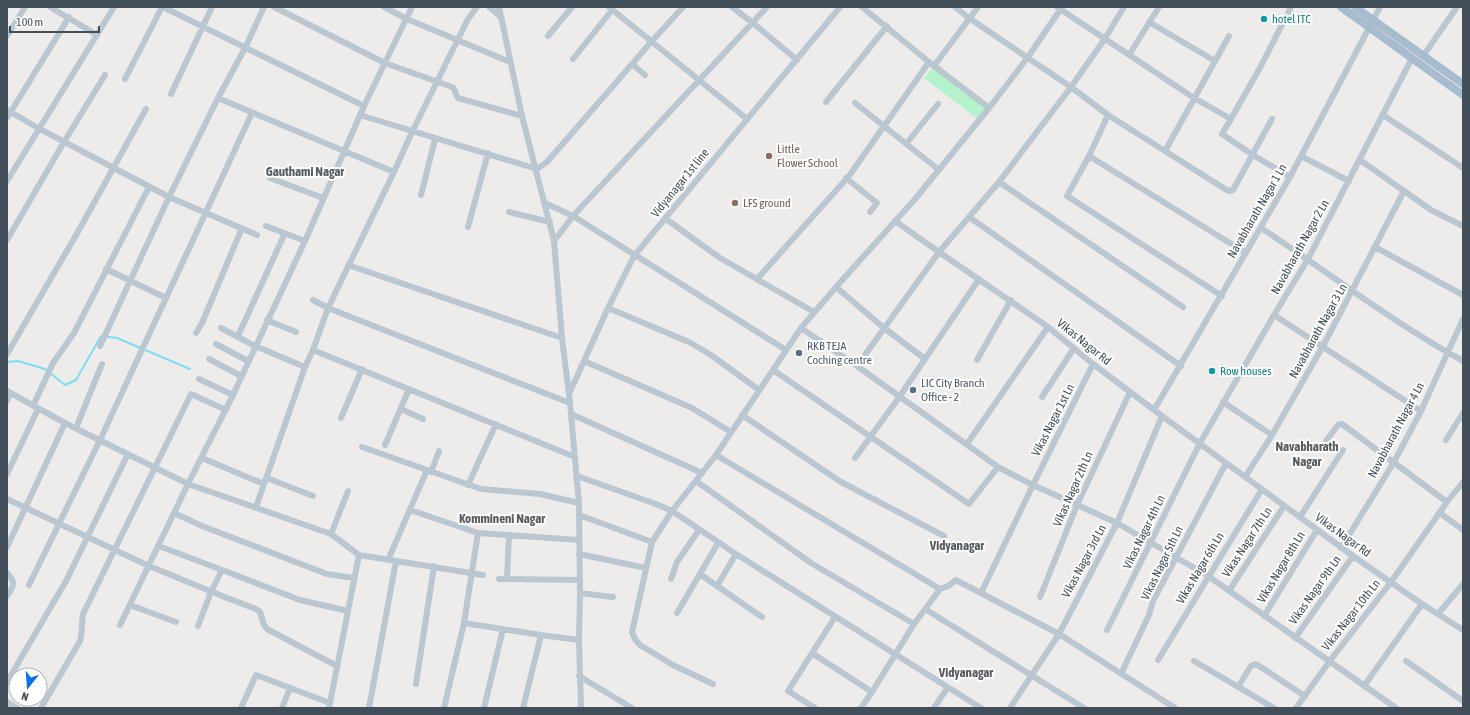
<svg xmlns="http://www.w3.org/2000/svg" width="1470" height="715" font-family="'Asap Condensed',sans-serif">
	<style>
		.green { fill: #b3f2ca }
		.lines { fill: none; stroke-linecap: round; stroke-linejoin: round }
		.stream { stroke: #7cdef3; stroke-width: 2 }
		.minor { stroke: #bac6d0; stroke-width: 6 }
		.major { stroke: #a7bcce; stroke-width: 8 }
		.culture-dot { fill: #0f9aa8; stroke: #fff; stroke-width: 1.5 }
		.education-dot { fill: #8d6e63; stroke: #fff; stroke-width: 1.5 }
		.service-dot { fill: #5c6f8a; stroke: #fff; stroke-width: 1.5 }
		.labels { text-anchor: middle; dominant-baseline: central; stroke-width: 4; stroke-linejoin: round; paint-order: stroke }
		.culture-label { font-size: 12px; fill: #0d838f; stroke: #fff; text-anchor: start }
		.education-label { font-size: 12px; fill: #785e54; stroke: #fff; text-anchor: start }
		.street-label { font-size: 12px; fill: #424f5a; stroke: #fff }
		.service-label { font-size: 12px; fill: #4e5e75; stroke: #fff; text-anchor: start }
		.neighbourhood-label { font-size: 13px; font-weight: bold; fill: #575c61; stroke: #fff }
	</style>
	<rect width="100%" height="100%" fill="#eeebeb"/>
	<path class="green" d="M934,66L989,108L979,120L924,78Z"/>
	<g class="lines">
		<path class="stream" d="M7,362L18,361L45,369L65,385L76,380L101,336L117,338L190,369"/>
		<path class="minor" d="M50,7L97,35
			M163,7L364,106
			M274,7L385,63L452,87C456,90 455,95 458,98L522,116
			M384,7L407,19L510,62
			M489,7L501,17
			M499,7L522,116L554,241L562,338L570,403L579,503L580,593L579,640L581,708
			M609,7L747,119
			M732,7L753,23L797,60
			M862,7L929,62L989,108L1028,57L1062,7
			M955,7L969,18L1071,87L1108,115L1225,189L1229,191L1233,190L1272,119
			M1057,7L1194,98L1231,119L1222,134L1253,155L1290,177
			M1124,7L1104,40L1071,87L999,182L939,252L1048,327L1093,364L1162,416L1353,556L1422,604L1463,630
			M1149,22L1215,61
			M7,36L25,7
			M548,36L572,7
			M1129,55L1159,7
			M1423,56L1457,7
			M573,59L612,10
			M632,64L645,75
			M934,66L978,7
			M125,79L162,7
			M171,94L212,7
			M218,98L394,172
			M826,102L887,26
			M855,103L939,170
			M7,110L38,128L169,197L218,98L245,48L264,7
			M360,115L537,169L547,162L652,41L683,7
			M1108,115L1089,156L1067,196L1222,296
			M1383,115L1463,168
			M7,118L69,17
			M1231,119L1262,64L1291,7
			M906,144L938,104
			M1165,151L1229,36
			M1089,156L1246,253
			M1301,156L1349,181
			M1360,160L1431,210L1463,226
			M270,178L323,198
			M846,178L877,203L870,212
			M7,181L114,7
			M999,182L1183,307
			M421,195L435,139
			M545,203L573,216L786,350
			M509,212L550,222
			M969,217L1181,366
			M666,219L720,258L814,312
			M266,226L305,241
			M468,227L488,153
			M1261,228C1328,272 1392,322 1463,361
			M7,240L64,142L105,75
			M554,241L573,216L767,7
			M1375,247L1463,295
			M348,265L562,338
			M106,269L166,298
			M757,279L849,176L929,62
			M836,287L884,328L925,359
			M313,300L328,308L570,403
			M608,308L689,342L711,355L759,390
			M1274,315L1421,411
			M267,320L296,332
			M221,328L255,346L305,367
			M801,328L836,287L916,198L989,108
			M196,333L202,323L242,228
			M238,336L285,233
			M216,344L248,361
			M100,346L169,197L257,235
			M313,350L575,457
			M7,354L79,230L146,109
			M209,359L241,376
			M977,360L1011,300
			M584,361L692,408L731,432
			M857,366L939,252L895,221
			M773,370L969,504L998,467
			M199,379L233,395
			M7,391L65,423L188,484L331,534L359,555L483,575
			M569,394L608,308L634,256L840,7
			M1042,397L1074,348
			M7,401L10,394
			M1223,402L1272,435
			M33,406L53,363L74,333L149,187
			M401,409L423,419
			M1154,410L1290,177L1380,7
			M571,414L702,473
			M742,415L841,482L944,536
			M341,418L362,369
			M76,428L102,364
			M1446,440L1463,413
			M1326,441L1338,425L1342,424L1447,502
			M967,444L1048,327
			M385,445L409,389
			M362,447L481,489L540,494L579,503
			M716,455L940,589L948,586L956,580L1059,634L1175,708
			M202,458L264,484
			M855,458L900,396L979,279
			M431,472L439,451
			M7,474L38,409
			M577,476L656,504L672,511L736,554L981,708
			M1245,477L1272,435L1323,346L1404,191
			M267,478L313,496
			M696,481L811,563L914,624
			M468,485L496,424
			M7,499L149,566L227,598L256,609L260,612L264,625L267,629L337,666
			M256,507L305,367L313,350L328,308L394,172L412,132L468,19L477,7
			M410,510L478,533L579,540
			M174,513L202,526L327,574L354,578
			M1440,513L1463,530
			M579,515L652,542
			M1300,517L1343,450
			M331,534L348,491
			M159,546L222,570
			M7,547L65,423
			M1341,548L1394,462L1421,411L1463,319
			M579,554L646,568
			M736,554L717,586L762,617
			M388,560L427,470
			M7,573C16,582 14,586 7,596
			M700,574L717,586
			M499,579L580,580
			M507,579L509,535
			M671,579L677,562L699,530
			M29,585L100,440L252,113
			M1229,591L1284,506
			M580,593L613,597
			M981,593L1033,485L1093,364
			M1040,597L1077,505L1130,392
			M130,605L176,622
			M925,609L1084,708
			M677,613L718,543
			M1438,614L1463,584
			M1264,616L1317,530
			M464,623L541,635L579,640
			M120,625L188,484L233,395L305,241L364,106L412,7
			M198,626L211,592L222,570L300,600L348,611
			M1107,630L1200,443L1274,315L1308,259L1412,58
			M1295,638L1353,556
			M812,653L872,692
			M1158,660L1262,489
			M1194,661L1274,708
			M1406,661L1463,701
			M1121,674L1149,615L1153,601L1226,463
			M579,676L632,708
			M7,682L66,581L128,454
			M416,684L434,566
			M713,684L673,665L640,645L635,639L632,632L652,542L672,511L716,455L801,328L857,366L998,467L1033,485L1117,523L1208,576L1396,708
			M1364,686L1422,604
			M1238,687L1251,666L1256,664L1305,696
			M7,702L17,708
			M41,708L80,641C83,631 81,625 83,614L191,394L226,410
			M241,708L256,675L330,703
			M282,708L290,688
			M329,708L359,555
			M369,708L396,561
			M444,708L464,623L478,533
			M484,708L503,629
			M523,708L541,635
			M815,708L788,691L835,617
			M861,708L872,692L914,624L940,589
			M934,708L948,687
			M1010,708L1059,634L1117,523L1162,416
			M1296,708L1329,662L1391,582L1447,502L1463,482"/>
		<path class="major" d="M1341,7L1463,95
			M1355,7L1463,84"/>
	</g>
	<g class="culture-dot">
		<circle cx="1264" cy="19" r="4"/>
		<circle cx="1212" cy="371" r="4"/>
	</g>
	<g class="education-dot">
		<circle cx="769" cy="156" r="4"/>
		<circle cx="735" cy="203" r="4"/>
	</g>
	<g class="service-dot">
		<circle cx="799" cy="353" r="4"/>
		<circle cx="913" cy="390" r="4"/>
	</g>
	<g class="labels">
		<g class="culture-label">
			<text x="1272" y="19">hotel ITC</text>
			<text x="1220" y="371">Row houses</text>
		</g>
		<g class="education-label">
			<text x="777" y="149">Little<tspan x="777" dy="14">Flower School</tspan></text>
			<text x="743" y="203">LFS ground</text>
		</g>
		<g class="street-label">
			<text transform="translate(680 183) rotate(-51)">Vidyanagar 1st line</text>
			<text transform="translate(1257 211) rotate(-60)">Navabharath Nagar 1 Ln</text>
			<text transform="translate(1300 247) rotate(-61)">Navabharath Nagar 2 Ln</text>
			<text transform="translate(1318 331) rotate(-61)">Navabharath Nagar 3 Ln</text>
			<text transform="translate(1084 342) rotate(39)">Vikas Nagar Rd</text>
			<text transform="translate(1053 420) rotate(-63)">Vikas Nagar 1st Ln</text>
			<text transform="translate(1396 430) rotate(-62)">Navabharath Nagar 4 Ln</text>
			<text transform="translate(1073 489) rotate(-66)">Vikas Nagar 2th Ln</text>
			<text transform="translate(1144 532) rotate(-64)">Vikas Nagar 4th Ln</text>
			<text transform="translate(1343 535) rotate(36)">Vikas Nagar Rd</text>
			<text transform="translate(1247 542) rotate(-57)">Vikas Nagar 7th Ln</text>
			<text transform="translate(1084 561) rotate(-62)">Vikas Nagar 3rd Ln</text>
			<text transform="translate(1162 563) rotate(-64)">Vikas Nagar 5th Ln</text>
			<text transform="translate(1281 567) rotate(-59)">Vikas Nagar 8th Ln</text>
			<text transform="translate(1200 568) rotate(-59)">Vikas Nagar 6th Ln</text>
			<text transform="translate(1315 590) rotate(-55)">Vikas Nagar 9th Ln</text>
			<text transform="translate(1351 615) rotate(-52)">Vikas Nagar 10th Ln</text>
		</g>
		<g class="service-label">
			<text x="807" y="346">RKB TEJA<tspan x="807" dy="14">Coching centre</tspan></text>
			<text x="921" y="383">LIC City Branch<tspan x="921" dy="14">Office - 2</tspan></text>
		</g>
		<g class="neighbourhood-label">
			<text x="305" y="171">Gauthami Nagar</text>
			<text x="1307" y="446">Navabharath<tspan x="1307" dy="15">Nagar</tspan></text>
			<text x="502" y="518">Kommineni Nagar</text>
			<text x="957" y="545">Vidyanagar</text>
			<text x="966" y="672">Vidyanagar</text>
		</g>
	</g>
	<rect width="1470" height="715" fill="none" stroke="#424f5a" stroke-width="16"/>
	<g transform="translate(28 687) rotate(197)"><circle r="19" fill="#ffffff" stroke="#b3b9bd"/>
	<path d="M0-3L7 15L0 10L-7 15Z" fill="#0871eb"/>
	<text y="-6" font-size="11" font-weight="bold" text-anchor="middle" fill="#424f5a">N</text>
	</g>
	<path d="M10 26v6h89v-6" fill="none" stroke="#424f5a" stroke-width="2"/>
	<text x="16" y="26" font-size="12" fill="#424f5a" stroke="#ffffff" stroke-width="3" paint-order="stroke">100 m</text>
</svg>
